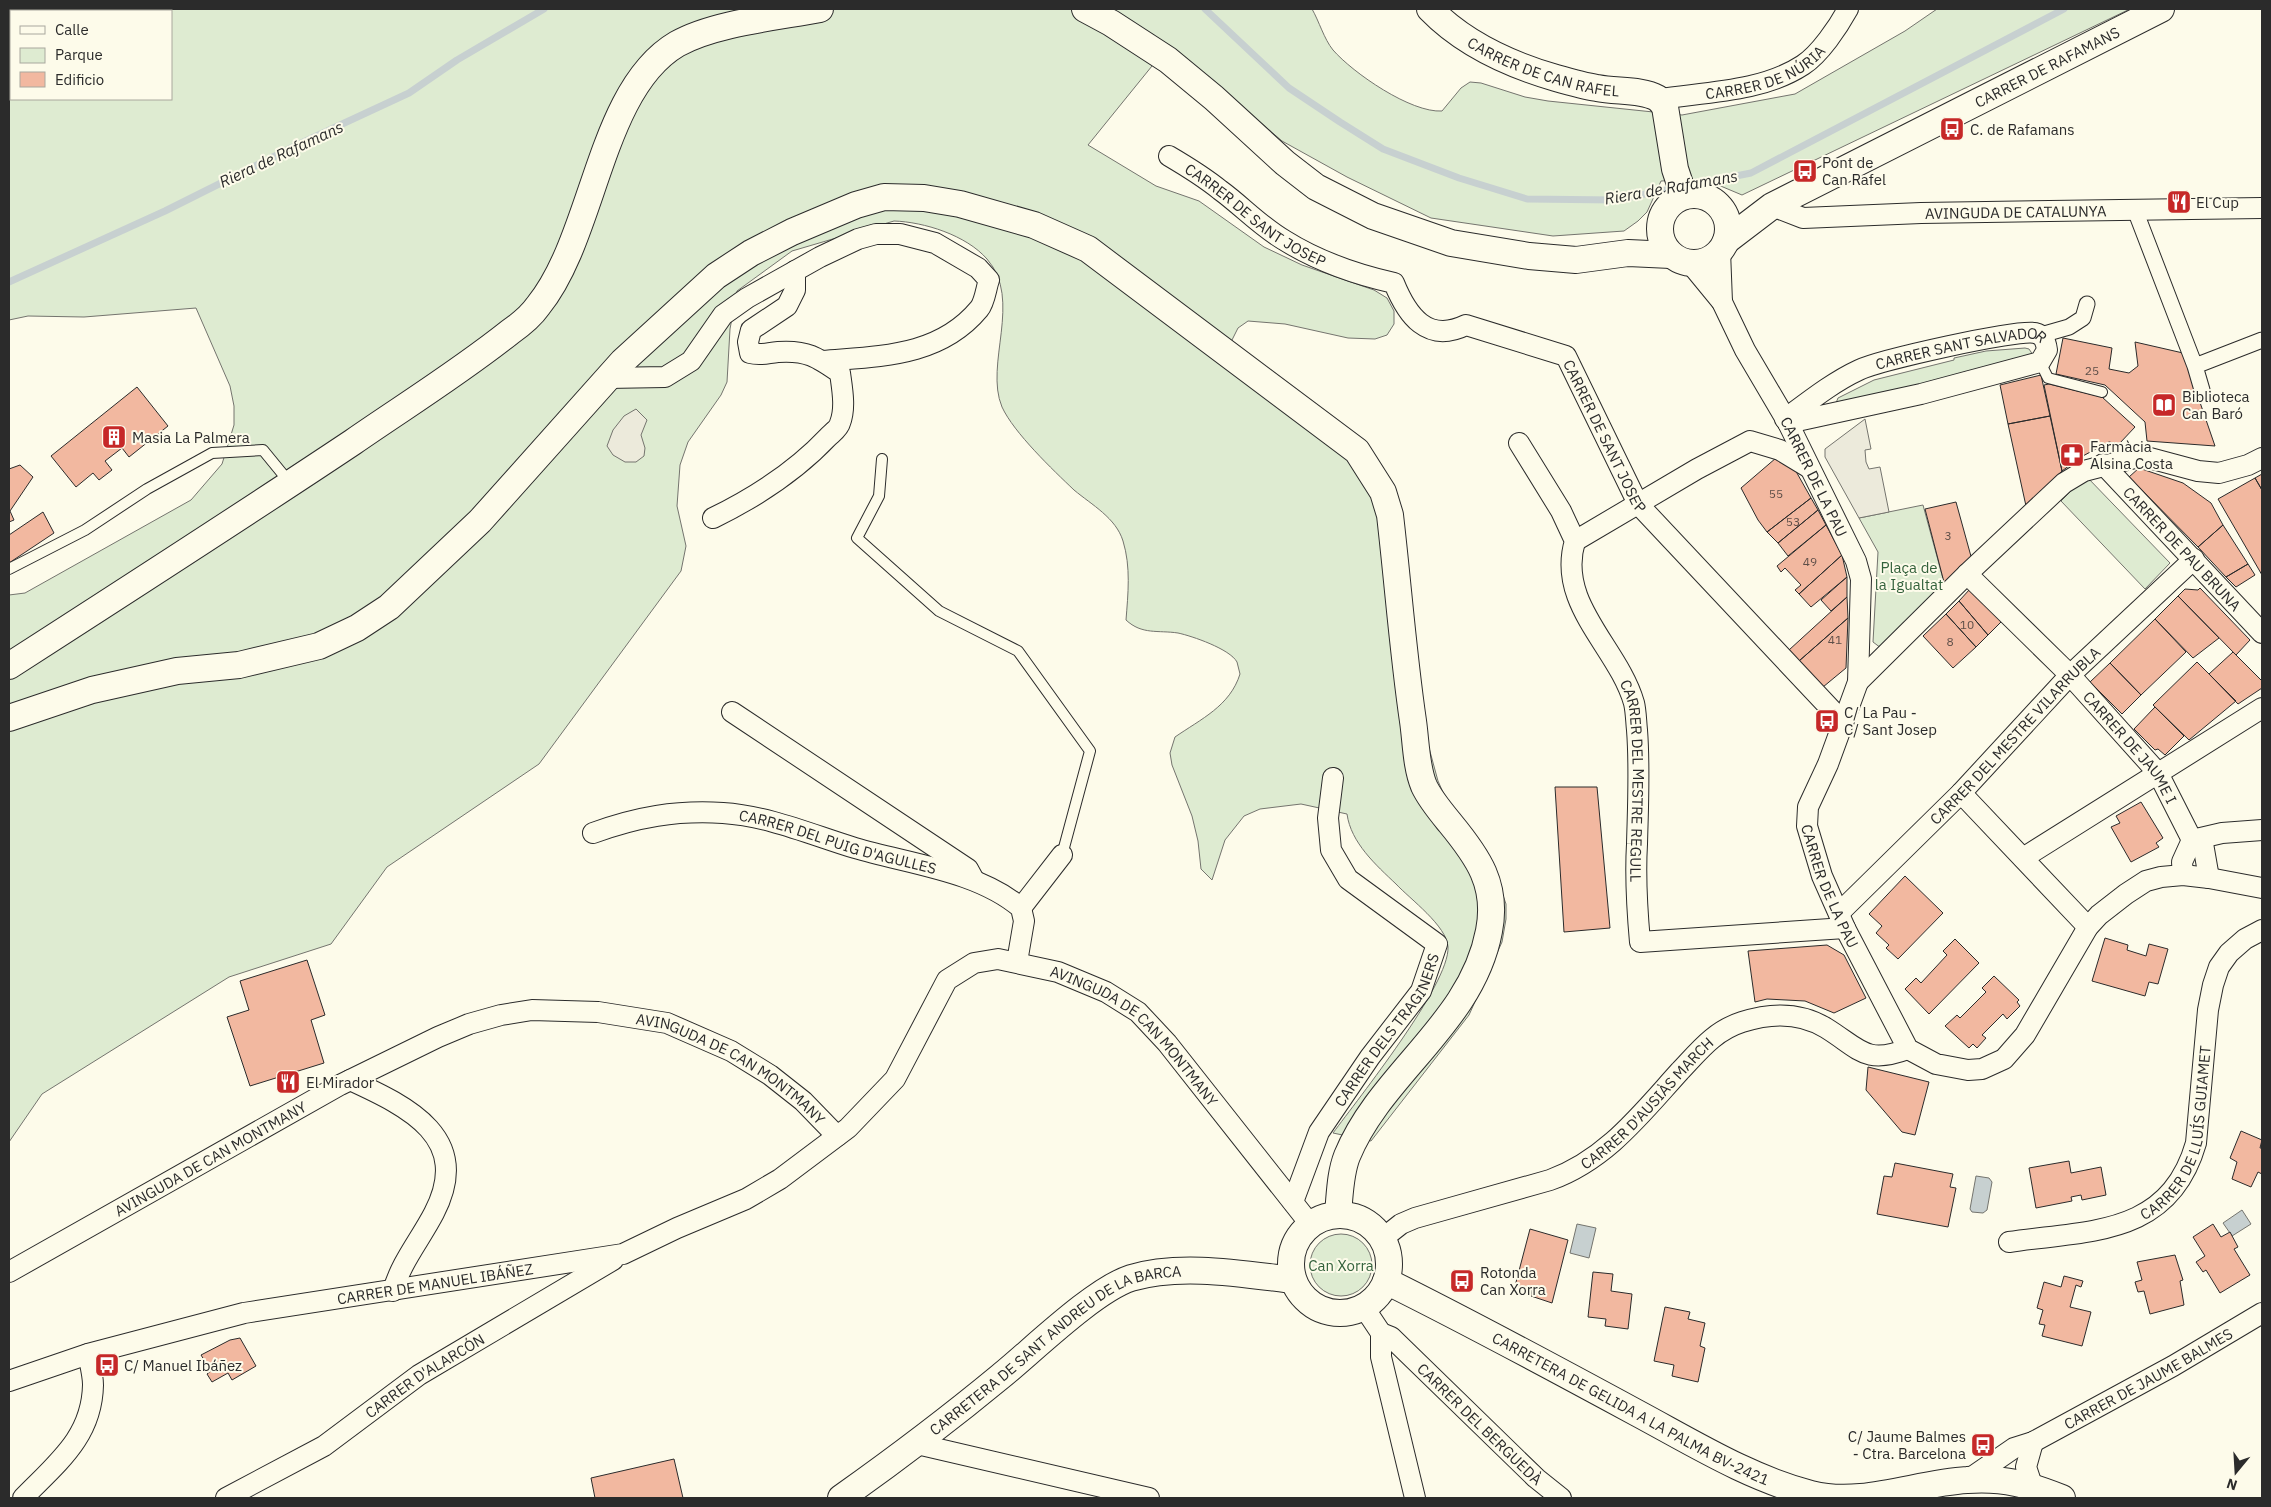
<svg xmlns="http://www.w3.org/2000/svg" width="2271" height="1507" font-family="'IBM Plex Sans',sans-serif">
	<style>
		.green { fill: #deebd1; stroke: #74746e; fill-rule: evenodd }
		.parking { fill: #eceadb; stroke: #74746e }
		.water { fill: #c7d0d0; stroke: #74746e }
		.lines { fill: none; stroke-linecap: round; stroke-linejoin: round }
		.stream { stroke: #c7d0d0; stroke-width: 7 }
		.building { fill: #f2b8a0; stroke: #2b2b2b }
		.service-casing { stroke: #2b2b2b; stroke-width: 12 }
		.pedestrian-casing { stroke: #2b2b2b; stroke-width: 17 }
		.minor-casing { stroke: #2b2b2b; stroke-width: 22 }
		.tertiary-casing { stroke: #2b2b2b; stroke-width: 28 }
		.service { stroke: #fdfbea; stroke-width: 10 }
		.pedestrian { stroke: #fdfbea; stroke-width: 15 }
		.minor { stroke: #fdfbea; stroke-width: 20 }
		.tertiary { stroke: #fdfbea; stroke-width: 26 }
		.labels { text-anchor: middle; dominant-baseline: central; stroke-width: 4; stroke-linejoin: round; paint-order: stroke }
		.number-label { font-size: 12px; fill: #5d4e48 }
		.street-label { font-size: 15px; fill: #2b2b2b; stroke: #fdfbea }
		.poi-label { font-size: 15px; fill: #2b2b2b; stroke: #fdfbea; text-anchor: start }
		.park-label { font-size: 15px; fill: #34623c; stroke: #fdfbea }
		.water-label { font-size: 16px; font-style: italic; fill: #2b2b2b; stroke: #fdfbea }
	</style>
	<rect width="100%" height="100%" fill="#fdfbea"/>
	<path class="green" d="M9,9H1312C1319,21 1324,39 1333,50C1353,73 1411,113 1442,111L1461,88L1470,82L1481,83L1525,97L1548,101L1682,115L1795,94L1905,31L1937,9H2130L1742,195L1704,179L1661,181L1647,212L1638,221L1624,231L1553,236L1431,218L1347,177L1282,141L1169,45L1088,145L1156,186L1199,201L1264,247L1302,265L1374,290L1387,298L1394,311V324L1387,335L1375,339L1348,338L1285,324L1248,321L1238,328L1229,346L1394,492L1422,722L1438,781L1447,801L1499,884L1506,904V919L1502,942L1469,1015L1371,1141L1333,1133C1358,1099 1450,984 1448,947C1447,926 1410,899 1396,884C1376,865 1351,843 1347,814L1301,804L1260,809L1244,816L1225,840L1212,880L1201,869L1198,841L1192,816L1172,765L1170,753L1175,737C1201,719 1230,706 1240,674C1239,670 1238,666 1237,662C1230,649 1192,636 1178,633C1158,630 1142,635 1126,620C1128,594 1131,567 1123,541C1116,518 1092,505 1074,490C1053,470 1014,433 1002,407C984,364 1023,300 987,259C966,235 924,222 894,221L792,251L737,291L730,329L727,382L721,395L688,442L680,465L677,506L686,546L681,571L539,764L387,867L331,944L229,977L42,1094L9,1142V595L25,593L191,500L222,464L234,425V406L230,386L196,308L84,317L28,316L9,320ZM11,11H171V99H11Z
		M2025,348L2029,349L2033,355L1914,387L1836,403L1838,398L1874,380L1954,360V358L1986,351Z
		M2086,476L2170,563L2145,589L2061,501Z
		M1923,505L1945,586L1881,648L1873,642L1878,552L1859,518Z
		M1310 1265a31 31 0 1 1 62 0a31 31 0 1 1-62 0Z"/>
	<path class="parking" d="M636,409L647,420L641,435L645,448L644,456L636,462H625L613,455L607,446L613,430L624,416Z
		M1865,419L1871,449L1865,450L1866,462L1869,469L1880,467L1889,512L1859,518L1825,457V449Z"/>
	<path class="water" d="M1976,1176L1989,1178L1992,1182L1987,1210L1983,1213L1972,1212L1970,1209Z
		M2242,1210L2251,1224L2232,1236L2223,1223Z
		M1577,1224L1596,1228L1589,1258L1570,1253Z"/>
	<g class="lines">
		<path class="stream" d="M1205,9L1289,88L1340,122L1383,149L1459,178L1527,199L1615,200L1676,188
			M1686,186L1751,173L2064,9
			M9,282L165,211L297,145L409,93L457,60L544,9"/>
	</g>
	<path class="building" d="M2063,338L2112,348L2109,369L2129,373L2138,366L2135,342L2183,353L2215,446L2147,441L2145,422L2105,385L2056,374Z
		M2041,375L2050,416L2008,424L2000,385Z
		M2049,384L2102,397L2135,427L2119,444L2109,442L2081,457L2062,471L2044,385Z
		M137,387L168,426L129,457L122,448L105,461L112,470L99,480L93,473L76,487L51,456Z
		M2050,416L2062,471L2026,506L2008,424Z
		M1776,458L1793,466L1811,498L1767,532L1758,520L1741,488Z
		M20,465L33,477L10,511L14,520L9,522V469Z
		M2139,468L2183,483L2211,503L2223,525L2198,547L2129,477Z
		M2262,474V490L2255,478Z
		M2255,478L2262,490V575L2218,499Z
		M1811,498L1818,510L1778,543L1767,532Z
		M1956,502L1972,560L1945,586L1925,509Z
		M1818,510L1826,525L1788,556L1778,543Z
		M43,512L54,533L9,563V535Z
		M1826,525L1842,555L1799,594L1795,590L1801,585L1785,568L1781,572L1777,566Z
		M2223,525L2248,564L2226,577L2198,547Z
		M1842,555L1847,577L1811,607L1799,594Z
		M2248,564L2255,575L2236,587L2226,577Z
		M1847,577V597L1831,611L1821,600Z
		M2200,588L2250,640L2236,655L2178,596L2185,589L2198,590Z
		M1970,589L2002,621L1988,635L1959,601Z
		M2178,596L2219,638L2193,658L2155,619Z
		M1847,597L1848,618L1799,661L1789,650Z
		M1959,601L1988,635L1976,647L1946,614Z
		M1946,614L1976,647L1953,668L1923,636Z
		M1848,618L1846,668L1823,687L1799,661Z
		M2155,619L2186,652L2141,695L2110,663Z
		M2233,652L2262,681V688L2238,704L2209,674Z
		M2197,662L2236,701L2189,740L2153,705Z
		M2110,663L2141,695L2122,714L2090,682Z
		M2155,707L2184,736L2165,755L2158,749L2155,750L2134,729Z
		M1555,787H1597L1610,928L1564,932Z
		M2141,802L2163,838L2156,843L2159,847L2131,862L2111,827L2120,823L2116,816Z
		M1905,876L1943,913L1898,959L1886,948L1889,945L1876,933L1882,926L1869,914Z
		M2105,938L2128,945L2127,950L2146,956L2149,944L2168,949L2158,984L2149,982L2145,996L2092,981Z
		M1955,939L1979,963L1929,1014L1905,989L1916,978L1921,983L1947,955L1943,951Z
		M1827,945L1844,955L1866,998L1834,1013L1805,1001L1767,999L1755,1002L1748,951Z
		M307,960L325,1015L311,1020L324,1063L250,1086L227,1017L249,1010L240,981Z
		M1994,976L2019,1000L2017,1002L2020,1006L2007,1019L2003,1014L1982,1035L1986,1038L1977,1048L1973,1044L1969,1048L1945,1026L1957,1015L1960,1018L1986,992L1982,988Z
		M1868,1067L1929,1082L1915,1135L1902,1132L1866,1090Z
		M2241,1131L2262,1140L2260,1148H2262V1174L2258,1172L2251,1187L2232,1179L2237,1162L2230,1158Z
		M2069,1161L2071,1173L2101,1167L2106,1195L2082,1200L2081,1195L2071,1197L2072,1201L2036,1208L2029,1168Z
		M1895,1163L1953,1174L1950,1187L1956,1188L1948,1227L1877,1214L1884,1176L1892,1177Z
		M2213,1224L2221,1237L2230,1232L2238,1247L2234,1249L2250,1275L2220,1293L2206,1270L2203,1272L2196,1262L2205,1256L2193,1237Z
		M1530,1229L1568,1240L1552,1303L1531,1296L1532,1290L1515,1286Z
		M2175,1255L2183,1280L2180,1281L2184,1305L2150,1314L2144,1291L2138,1292L2135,1282L2142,1280L2137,1262Z
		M1593,1272L1613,1274L1611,1291L1632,1294L1628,1329L1605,1326L1606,1319L1588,1317Z
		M2064,1276L2083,1281L2081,1287L2076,1285L2070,1307L2091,1312L2082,1346L2042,1336L2045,1325L2039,1324L2043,1310L2037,1308L2044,1282L2061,1287Z
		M1665,1307L1690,1312L1688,1319L1705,1323L1700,1346L1705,1348L1698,1382L1672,1376L1674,1365L1654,1361Z
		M240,1338L256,1366L232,1380L228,1373L212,1382L207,1374L211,1371L201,1355L230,1340Z
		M674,1459L683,1498H595L591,1478Z"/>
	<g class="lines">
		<defs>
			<path id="service" d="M50,11L57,9
				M9,21L11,20
				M2040,362L2048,378L2102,392
				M882,459L879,496L857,538L939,611L1018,651L1090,751L1062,855
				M9,569L85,530L147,489L212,453L263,450L290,483"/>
			<path id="pedestrian" d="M2135,210L2195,366L2202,390
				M2041,335L2069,327L2083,318L2087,304
				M2195,366L2262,340"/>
			<g id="minor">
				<path id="s1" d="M1659,99C1706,92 1762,92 1803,65C1820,54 1838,27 1848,9"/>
				<path id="s2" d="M1169,156C1186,166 1204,177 1220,190C1242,206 1260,226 1284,240C1319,262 1354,274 1394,283C1407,315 1427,344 1466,325L1566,356L1638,504L1843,722"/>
				<path id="s3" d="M1772,206L1803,218L1921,213L2262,208"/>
				<path d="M1720,251L1722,302"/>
				<path id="s4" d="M1690,263L1722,302L1745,350L1788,423L1856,561L1861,579L1858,682L1828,764L1808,807L1807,826L1822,876L1845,928L1908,1049L1936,1064L1968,1070L1982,1069L2004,1059L2025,1035L2088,927L2099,915L2126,894L2146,881L2161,877L2183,875L2209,878L2262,888"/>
				<path d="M607,378L665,377L691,361L723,315L747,298L820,257L858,239L876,234H900L935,243L978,268L989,280C986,288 985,302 979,309C939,357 880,356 823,361"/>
				<path id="s5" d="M1785,419C1808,402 1833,382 1859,370C1880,360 2017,329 2035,333C2044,335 2046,342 2047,350L2040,362L1921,394L1788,423"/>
				<path id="s6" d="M1519,443L1561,511L1575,541C1556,604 1618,647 1634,703C1636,711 1636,721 1637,730C1640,768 1638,805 1637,844C1635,877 1637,909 1640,942L1845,928"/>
				<path id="s7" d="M2103,464L2262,633"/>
				<path d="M713,518C756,497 795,472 828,437C832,433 839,428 840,423C846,408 842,388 840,373C817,357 807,350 778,352C767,353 761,356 750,353L748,342L751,330L787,306L795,290V271"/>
				<path d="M1575,541L1697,469L1750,441L1780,450L1808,467"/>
				<path id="s8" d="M1967,574L2070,675L2158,773L2192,840"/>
				<path d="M1858,682L1967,574L2064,483L2084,471L2142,456L2198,471L2219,473L2248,465L2262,458"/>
				<path d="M732,712L968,869L974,880"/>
				<path d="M1961,793L2088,927"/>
				<path id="s9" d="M593,833C637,817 676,810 723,813C769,816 812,835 855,848C909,864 978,871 1021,908L1024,921L1017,962"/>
				<path d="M2202,838L2209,878"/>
				<path d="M2192,840L2222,833L2262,830"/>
				<path d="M2023,858L2262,708"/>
				<path d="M2183,875L2182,862L2192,840"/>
				<path d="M1021,908L1062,855"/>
				<path id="s10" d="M1839,913L1961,793L2070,675L2194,559"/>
				<path d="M350,1080C409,1107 473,1138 434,1213C420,1240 401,1262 393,1291"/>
				<path id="s11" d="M1293,1202L1319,1132L1370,1057L1421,991L1437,944L1348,879L1331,850L1328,818L1333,778"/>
				<path id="s12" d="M1382,1239L1401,1224L1415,1218L1550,1180C1606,1160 1641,1114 1680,1071C1699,1051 1714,1031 1742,1022C1770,1013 1800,1012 1826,1028C1860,1049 1865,1065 1908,1049"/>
				<path id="s13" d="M2009,1242C2089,1230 2169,1237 2196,1143L2208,1010L2213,985L2219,967L2229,953L2245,939L2262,930"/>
				<path id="s14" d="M9,1272L340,1085L438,1037L469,1024L501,1015L532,1010L598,1012L667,1023L731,1051L770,1075L803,1101L837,1136"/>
				<path d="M1365,1309L1381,1333V1357L1415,1498"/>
				<path id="s15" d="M1381,1333L1391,1337L1536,1478L1561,1498"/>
				<path id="s16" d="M9,1381L88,1354L244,1313L623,1254L677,1228L746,1199L780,1179L848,1128L895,1079L947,980L974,963L998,959L1058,972L1106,992L1138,1012L1167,1043L1310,1224"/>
				<path d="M917,1444L1149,1498"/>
				<path id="s17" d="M1969,1479L2014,1448L2033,1442L2173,1366L2262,1313"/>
				<path d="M2032,1485L2026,1467L2033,1442"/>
				<path d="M23,1498C57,1463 92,1437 93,1385C93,1375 90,1364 88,1354"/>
				<path id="s18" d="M226,1498L324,1446L419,1375L613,1260"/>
			</g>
			<g id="tertiary">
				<path d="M1085,9L1111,23L1168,60L1214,98L1285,163L1316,187L1373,216L1451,243L1529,256L1576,260L1628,253L1671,255"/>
				<path id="s19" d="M1430,9C1463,43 1511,65 1556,78C1570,82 1584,86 1597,88C1616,92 1641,89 1657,98C1660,100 1663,104 1665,107L1675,169L1684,196"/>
				<circle cx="1694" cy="229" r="34"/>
				<path id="s20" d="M1726,241L1772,206L2161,9"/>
				<path d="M9,666C124,592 239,518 353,442C405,406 460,372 510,332C520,325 531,316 538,306C595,236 599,90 677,44C714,23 778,17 820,9"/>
				<path d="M9,718L92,690L177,671L239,665L319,646L357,628L389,607L480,521L623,361L716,276L751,253L792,232L856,205L884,197L924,198L960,204L1034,225L1088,249L1357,451L1383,492L1390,515C1398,584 1403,653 1413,721C1416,742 1416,767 1424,786C1430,799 1441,812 1450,823C1478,857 1498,885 1489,931C1472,1023 1381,1073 1347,1156C1340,1174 1340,1194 1338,1213"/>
				<circle cx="1340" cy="1264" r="49"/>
				<path id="s21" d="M1386,1281C1471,1323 1554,1368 1637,1413C1693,1443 1749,1478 1811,1494C1862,1507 1916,1483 1967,1480C2004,1477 2029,1485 2062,1498"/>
				<path id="s22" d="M841,1498C896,1459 949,1419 1001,1376C1033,1350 1094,1290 1131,1278C1180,1263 1243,1274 1293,1280"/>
			</g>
		</defs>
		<use href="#service" class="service-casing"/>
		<use href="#pedestrian" class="pedestrian-casing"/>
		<use href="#minor" class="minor-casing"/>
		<use href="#tertiary" class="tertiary-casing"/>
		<use href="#service" class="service"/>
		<use href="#pedestrian" class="pedestrian"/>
		<use href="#minor" class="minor"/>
		<use href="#tertiary" class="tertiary"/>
	</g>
	<defs>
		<symbol id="bus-square" viewBox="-11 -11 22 22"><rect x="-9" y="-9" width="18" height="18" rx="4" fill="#c62828" stroke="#fdfbea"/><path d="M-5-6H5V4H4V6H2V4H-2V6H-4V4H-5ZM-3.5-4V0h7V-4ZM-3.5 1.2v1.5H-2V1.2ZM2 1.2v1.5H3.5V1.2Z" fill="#fff"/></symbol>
		<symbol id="restaurant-square" viewBox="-11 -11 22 22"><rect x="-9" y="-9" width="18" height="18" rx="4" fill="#c62828" stroke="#fdfbea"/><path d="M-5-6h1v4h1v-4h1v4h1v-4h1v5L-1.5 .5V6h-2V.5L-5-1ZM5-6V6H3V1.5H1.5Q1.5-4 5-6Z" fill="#fff"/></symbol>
		<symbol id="library-square" viewBox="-11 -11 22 22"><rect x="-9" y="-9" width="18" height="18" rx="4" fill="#c62828" stroke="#fdfbea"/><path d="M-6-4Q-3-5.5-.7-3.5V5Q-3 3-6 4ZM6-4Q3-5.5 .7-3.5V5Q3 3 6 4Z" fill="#fff"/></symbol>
		<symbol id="building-square" viewBox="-11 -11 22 22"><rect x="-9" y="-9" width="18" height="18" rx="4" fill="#c62828" stroke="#fdfbea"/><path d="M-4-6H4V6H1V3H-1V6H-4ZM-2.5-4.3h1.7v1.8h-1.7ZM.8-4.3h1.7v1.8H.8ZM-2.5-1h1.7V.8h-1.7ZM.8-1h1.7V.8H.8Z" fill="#fff"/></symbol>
		<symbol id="pharmacy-square" viewBox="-11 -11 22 22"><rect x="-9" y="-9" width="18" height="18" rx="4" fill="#c62828" stroke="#fdfbea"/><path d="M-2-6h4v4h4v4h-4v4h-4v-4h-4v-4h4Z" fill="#fff"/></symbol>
	</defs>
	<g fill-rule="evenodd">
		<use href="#bus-square" x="1938" y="115" width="28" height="28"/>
		<use href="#bus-square" x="1791" y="157" width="28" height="28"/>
		<use href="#restaurant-square" x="2165" y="188" width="28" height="28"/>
		<use href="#library-square" x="2150" y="391" width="28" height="28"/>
		<use href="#building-square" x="100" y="423" width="28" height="28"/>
		<use href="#pharmacy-square" x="2058" y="441" width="28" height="28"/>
		<use href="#bus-square" x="1813" y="707" width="28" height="28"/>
		<use href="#restaurant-square" x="274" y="1068" width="28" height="28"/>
		<use href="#bus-square" x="1448" y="1267" width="28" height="28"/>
		<use href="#bus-square" x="93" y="1351" width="28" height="28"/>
		<use href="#bus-square" x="1969" y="1431" width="28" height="28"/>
	</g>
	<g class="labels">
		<g class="number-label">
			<text x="2092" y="370">25</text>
			<text x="1776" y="493">55</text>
			<text x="1793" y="521">53</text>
			<text x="1948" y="535">3</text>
			<text x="1810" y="561">49</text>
			<text x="1967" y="624">10</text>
			<text x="1835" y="639">41</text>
			<text x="1950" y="641">8</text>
		</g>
		<g class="street-label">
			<text stroke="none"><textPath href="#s19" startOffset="130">CARRER DE CAN RAFEL</textPath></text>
			<text stroke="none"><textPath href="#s1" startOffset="111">CARRER DE NÚRIA</textPath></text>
			<text stroke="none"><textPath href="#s20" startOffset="366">CARRER DE RAFAMANS</textPath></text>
			<text stroke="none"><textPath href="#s3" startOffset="246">AVINGUDA DE CATALUNYA</textPath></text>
			<text stroke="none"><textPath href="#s2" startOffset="105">CARRER DE SANT JOSEP</textPath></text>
			<text stroke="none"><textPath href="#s5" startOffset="194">CARRER SANT SALVADOR</textPath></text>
			<text stroke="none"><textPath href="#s2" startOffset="552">CARRER DE SANT JOSEP</textPath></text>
			<text stroke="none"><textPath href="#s4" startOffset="248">CARRER DE LA PAU</textPath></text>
			<text stroke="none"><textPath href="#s7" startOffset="116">CARRER DE PAU BRUNA</textPath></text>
			<text stroke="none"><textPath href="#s10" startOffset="250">CARRER DEL MESTRE VILARRUBLA</textPath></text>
			<text stroke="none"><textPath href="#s8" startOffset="239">CARRER DE JAUME I</textPath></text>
			<text stroke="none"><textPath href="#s6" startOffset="368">CARRER DEL MESTRE REGULL</textPath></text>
			<text stroke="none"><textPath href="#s9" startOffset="251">CARRER DEL PUIG D'AGULLES</textPath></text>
			<text stroke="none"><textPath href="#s4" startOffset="682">CARRER DE LA PAU</textPath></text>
			<text stroke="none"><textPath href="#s11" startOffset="198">CARRER DELS TRAGINERS</textPath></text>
			<text stroke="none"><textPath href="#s16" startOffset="1286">AVINGUDA DE CAN MONTMANY</textPath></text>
			<text stroke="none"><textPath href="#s14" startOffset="801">AVINGUDA DE CAN MONTMANY</textPath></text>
			<text stroke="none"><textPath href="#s12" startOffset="305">CARRER D'AUSIÀS MARCH</textPath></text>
			<text stroke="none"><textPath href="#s13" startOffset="231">CARRER DE LLUÍS GUIAMET</textPath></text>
			<text stroke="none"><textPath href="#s14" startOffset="231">AVINGUDA DE CAN MONTMANY</textPath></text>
			<text stroke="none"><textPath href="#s16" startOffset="438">CARRER DE MANUEL IBÁÑEZ</textPath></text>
			<text stroke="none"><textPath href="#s22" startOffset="264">CARRETERA DE SANT ANDREU DE LA BARCA</textPath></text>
			<text stroke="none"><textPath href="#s18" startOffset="234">CARRER D'ALARCÓN</textPath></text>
			<text stroke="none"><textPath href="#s17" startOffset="206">CARRER DE JAUME BALMES</textPath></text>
			<text stroke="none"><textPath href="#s21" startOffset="276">CARRETERA DE GELIDA A LA PALMA BV-2421</textPath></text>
			<text stroke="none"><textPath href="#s15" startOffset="135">CARRER DEL BERGUEDÀ</textPath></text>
		</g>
		<g class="poi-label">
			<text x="1970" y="129">C. de Rafamans</text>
			<text x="1822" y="162">Pont de<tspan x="1822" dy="17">Can Rafel</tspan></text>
			<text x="2196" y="202">El Cup</text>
			<text x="2182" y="396">Biblioteca<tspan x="2182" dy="17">Can Baró</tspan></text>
			<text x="132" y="437">Masia La Palmera</text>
			<text x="2090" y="446">Farmàcia<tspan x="2090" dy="17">Alsina Costa</tspan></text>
			<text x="1844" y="712">C/ La Pau -<tspan x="1844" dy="17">C/ Sant Josep</tspan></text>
			<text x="306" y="1082">El Mirador</text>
			<text x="1480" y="1272">Rotonda<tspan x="1480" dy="17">Can Xorra</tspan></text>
			<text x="124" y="1365">C/ Manuel Ibáñez</text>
			<text x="1966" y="1436" text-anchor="end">C/ Jaume Balmes<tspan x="1966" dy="17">- Ctra. Barcelona</tspan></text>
		</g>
		<g class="park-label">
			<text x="1909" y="567">Plaça de<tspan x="1909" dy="17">la Igualtat</tspan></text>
			<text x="1341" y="1265">Can Xorra</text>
		</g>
		<g class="water-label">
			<text transform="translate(281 154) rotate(-25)">Riera de Rafamans</text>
			<text transform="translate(1671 187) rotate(-10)">Riera de Rafamans</text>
		</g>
	</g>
	<rect width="2271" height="1507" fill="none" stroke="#2b2b2b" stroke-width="20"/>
	<rect x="10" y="10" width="162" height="90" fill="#fdfbea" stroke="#a9a89e"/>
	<rect x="20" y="26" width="25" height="8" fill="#fdfbea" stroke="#a9a89e"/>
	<text x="55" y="35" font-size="15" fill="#2b2b2b">Calle</text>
	<rect x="20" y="48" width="25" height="15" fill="#deebd1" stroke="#a9a89e"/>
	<text x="55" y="60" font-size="15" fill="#2b2b2b">Parque</text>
	<rect x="20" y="72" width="25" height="15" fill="#f2b8a0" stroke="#a9a89e"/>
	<text x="55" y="85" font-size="15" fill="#2b2b2b">Edificio</text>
	<g transform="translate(2236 1472) rotate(198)" stroke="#fdfbea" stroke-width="4" paint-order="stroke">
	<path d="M0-4L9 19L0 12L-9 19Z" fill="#2b2b2b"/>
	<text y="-8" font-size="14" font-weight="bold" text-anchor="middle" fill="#2b2b2b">N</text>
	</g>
</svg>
